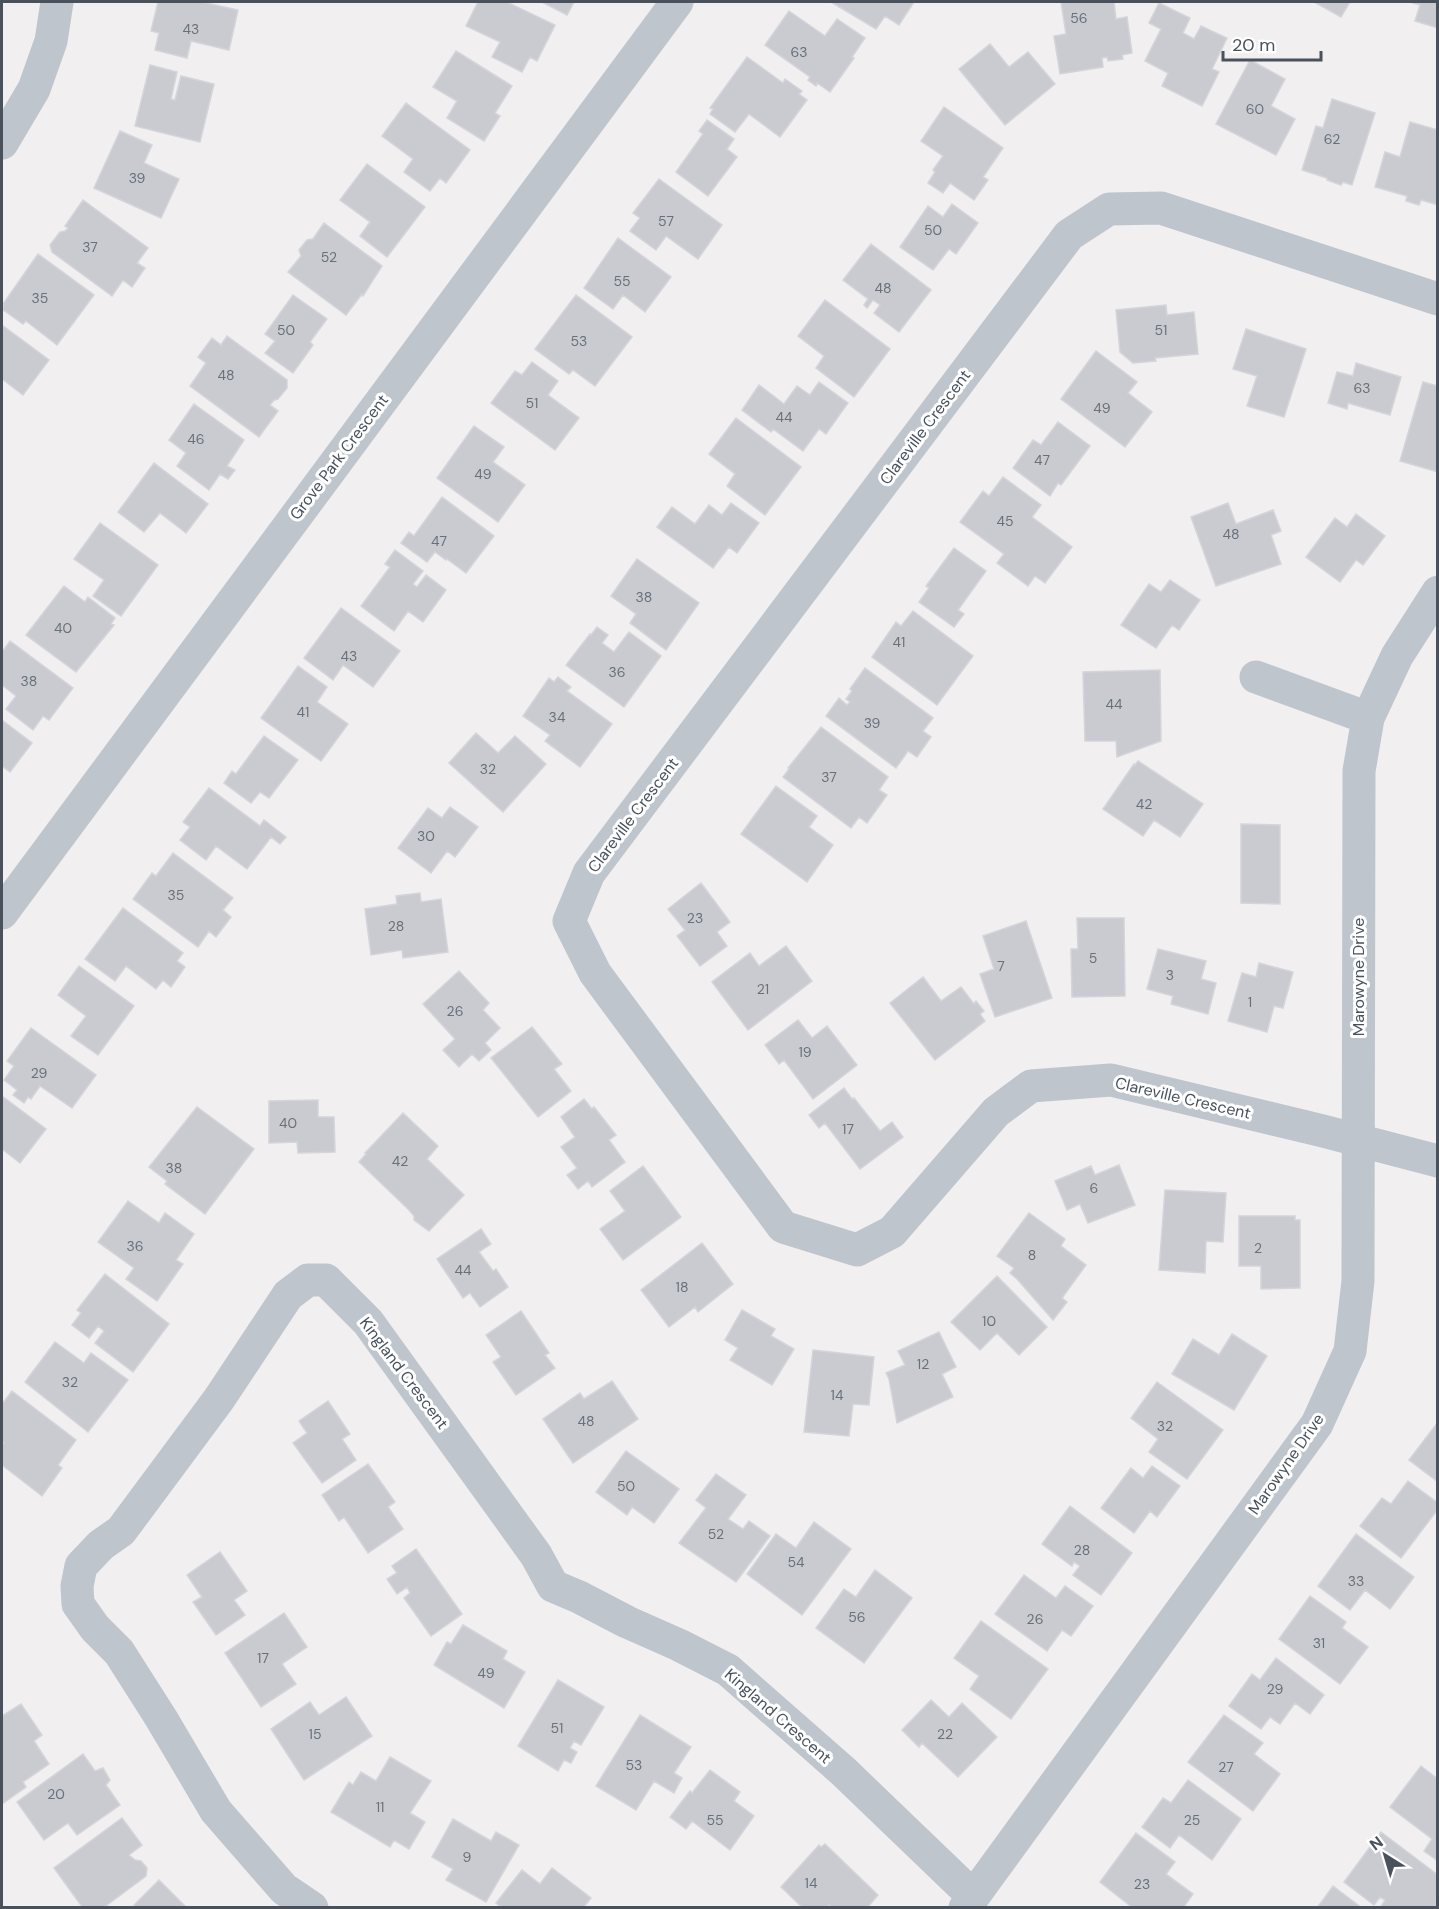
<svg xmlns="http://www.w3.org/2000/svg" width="1439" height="1909" font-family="'DM Sans',sans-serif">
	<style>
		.building { fill: #c9cbd1; stroke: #d3d5da; stroke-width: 1.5 }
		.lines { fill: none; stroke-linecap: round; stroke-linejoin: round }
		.minor { stroke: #bec5cd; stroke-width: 33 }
		.labels { text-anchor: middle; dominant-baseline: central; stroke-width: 6; stroke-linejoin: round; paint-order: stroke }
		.number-label { font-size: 14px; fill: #687079 }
		.street-label { font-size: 16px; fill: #48515c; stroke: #fff }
	</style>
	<rect width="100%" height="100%" fill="#f1efef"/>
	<path class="building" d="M158,2H202L238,10L229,50L191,41L187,58L155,50L159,33L151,31Z
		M478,2H507L555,25L537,61L530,57L522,72L492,57L500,42L466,26Z
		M542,2H574L567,15Z
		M831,2H914L899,25L885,16L876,29Z
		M1061,2H1114L1116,19L1127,17L1132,53L1122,55L1123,59L1108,61L1107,57L1102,58L1103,67L1060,74L1054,36L1066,34Z
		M1314,2H1350L1341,17Z
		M1410,2H1438V28L1415,21L1420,5Z
		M1159,3L1190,18L1183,33L1194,39L1201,26L1227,38L1212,69L1219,72L1202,106L1162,86L1168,73L1145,61L1161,29L1149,23Z
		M789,11L825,36L837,19L865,38L852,57L854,58L830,92L817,83L816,86L808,80L810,77L765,45Z
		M990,44L1009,67L1028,52L1055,84L1005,125L959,69Z
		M456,51L512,86L495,113L500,116L484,141L447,118L457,101L433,87Z
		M747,57L783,83L785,79L802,91L799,94L807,100L780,137L749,114L735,132L710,114L713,109L710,108Z
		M1250,60L1285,79L1271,106L1295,119L1276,155L1216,124Z
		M150,65L177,72L171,99L175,100L181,76L214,84L200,142L135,126Z
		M1332,99L1375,113L1352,185L1343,182L1341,185L1327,180V178L1302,170L1316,126L1323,128Z
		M406,103L470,150L446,183L440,178L430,191L404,172L413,159L382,136Z
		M944,107L1003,148L983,177L988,180L974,200L950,183L943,193L928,183L935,172L933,170L943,156L921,141Z
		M707,120L734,139L727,149L737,157L708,196L676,172L703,134L699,131Z
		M1410,122L1438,130V205L1421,200L1419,205L1406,201L1407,196L1375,187L1385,152L1400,157Z
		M120,131L152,145L144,163L179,179L161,218L94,188Z
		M367,164L425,207L387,257L360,236L370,222L340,200Z
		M659,179L722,225L698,259L666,236L656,250L630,231L640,218L633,213Z
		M83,200L148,248L137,263L145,268L132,287L123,280L112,296L52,252L50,245L60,232L65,231L68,228L65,226Z
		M952,204L978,223L956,254L949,249L933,270L900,247L928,206L943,217Z
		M324,223L382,266L363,296L362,294L346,315L288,272L301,256L299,250L307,240L313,239Z
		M618,238L671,277L645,312L623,295L613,309L584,288Z
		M871,244L931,290L899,332L874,313L880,305L873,300L867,308L864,305L868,299L843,280Z
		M38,254L94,295L57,345L26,321L23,324L2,309L4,306L3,304Z
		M293,295L327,319L310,342L313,345L293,373L265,353L275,341L265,334Z
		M576,295L632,337L595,386L573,370L569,374L535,349Z
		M825,300L890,349L854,397L816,368L824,356L798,336Z
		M1166,305L1167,315L1194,312L1198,354L1155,358L1156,361L1133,363L1120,352L1116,310Z
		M2,325L49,360L23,395L2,379Z
		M1246,329L1306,349L1284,417L1247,406L1257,376L1233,369Z
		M227,336L287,380V388L278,399L274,400L270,405L278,411L259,437L190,386L206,363L198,357L212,338L221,345Z
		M1096,351L1137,382L1128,393L1152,412L1125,447L1061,399Z
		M532,362L558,381L548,395L579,418L555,450L491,403L515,371L522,375Z
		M1356,363L1401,377L1390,415L1348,403L1347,409L1328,403L1337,372L1353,376Z
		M819,382L848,403L826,434L819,429L803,451L773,429L771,432L742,410L759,385L784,404L797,386L810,395Z
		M1423,382L1438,386V472L1400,461Z
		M194,404L244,440L227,466L235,470L228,479L220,474L209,490L177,466L186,453L169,440Z
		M736,418L801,467L765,515L727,486L735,474L709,454Z
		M1058,422L1090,446L1061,485L1058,483L1050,496L1013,468L1033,440L1041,445Z
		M474,426L504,447L493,462L525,485L498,522L437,478Z
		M154,463L208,504L186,533L160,513L144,532L118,512Z
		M1003,477L1041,505L1032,517L1072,547L1045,583L1035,576L1028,586L997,563L1004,554L960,522L983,491L989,496Z
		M442,497L494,536L466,573L447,559L446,560L435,552L427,562L401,543L409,532L414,536Z
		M731,503L759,523L737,553L729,547L713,568L657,527L672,507L695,524L709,505L722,515Z
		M1228,503L1236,524L1273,510L1281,531L1271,535L1281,564L1216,586L1191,517Z
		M1356,514L1385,536L1363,565L1356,560L1340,582L1306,557L1335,518L1347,527Z
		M100,523L158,565L121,616L93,596L104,580L74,559Z
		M954,548L986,571L958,610L964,614L954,627L919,602L929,588L926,586Z
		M395,550L423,571L413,584L417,587L426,575L446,590L423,622L408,611L394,631L361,606L390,567L385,564Z
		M637,559L699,603L666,650L630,623L636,614L611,596Z
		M1170,580L1200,600L1179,630L1172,625L1156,648L1121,625L1149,584L1161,592Z
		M64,586L85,602L88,597L115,618L111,624L114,625L76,672L26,635Z
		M341,608L400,651L373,687L343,665L333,680L304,658Z
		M913,611L973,656L937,705L872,657L896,622L901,626Z
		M597,627L608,635L602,643L614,652L629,632L661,656L624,707L566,665L590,634L591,635Z
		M10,641L73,688L49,720L43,716L33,730L6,709L16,696L2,685V652Z
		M298,666L327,687L317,702L348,724L321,761L261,718Z
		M865,668L933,718L923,731L931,737L917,757L908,751L896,768L826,716L839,698L847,705L850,702L846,699L852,691L850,689Z
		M1160,670L1161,741L1117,757L1116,741H1085L1083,672Z
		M558,677L571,687L567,691L612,724L580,767L545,741L550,735L523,716L549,678L554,682Z
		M2,720L32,743L10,772L2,766Z
		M821,727L888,777L879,790L887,795L867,823L859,817L851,828L783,777L789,769L788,768Z
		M476,733L498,753L515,736L546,764L503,812L449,763Z
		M264,736L298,760L269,798L260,792L251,803L224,783L232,771L236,774Z
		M1138,761L1203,804L1180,837L1154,820L1143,836L1103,809L1134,764L1135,765Z
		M776,786L817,816L809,827L833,845L807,882L741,834Z
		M209,788L260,826L264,820L286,837L280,844L271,837L247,869L216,846L206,860L180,840L190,827L183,822Z
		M450,807L478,827L455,857L447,851L431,873L398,848L428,808L442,818Z
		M1241,824L1280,825V904L1241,903Z
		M173,853L233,898L223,910L231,917L216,937L209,931L198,947L133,899L152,873L156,876Z
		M701,883L730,922L717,932L727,946L700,966L677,936L685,930L668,909Z
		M420,893L421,902L441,899L448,952L403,958L402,950L371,955L365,909L397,904L396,896Z
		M123,908L183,953L177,961L185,967L171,987L163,980L156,989L126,966L115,981L85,959Z
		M1077,918H1124L1125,996L1072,997L1071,949H1078Z
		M1026,921L1052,998L995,1017L980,974L994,969L983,936Z
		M786,946L812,981L748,1030L712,982L750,953L759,966Z
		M1158,949L1206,961L1201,979L1216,983L1208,1014L1171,1004L1173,996L1147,989Z
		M1259,963L1293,972L1283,1008L1274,1006L1267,1032L1228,1021L1242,973L1256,977Z
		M79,966L134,1006L98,1055L71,1036L86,1016L58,995Z
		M459,971L489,1003L483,1010L500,1028L485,1043L491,1050L479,1061L472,1054L459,1067L443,1050L455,1039L423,1004Z
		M923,977L941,1001L961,987L974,1004L976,1001L984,1011L980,1014L985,1021L935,1060L890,1003Z
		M798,1020L812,1038L827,1026L857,1065L813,1099L784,1060L779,1064L765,1045Z
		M532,1027L562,1064L554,1069L571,1091L538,1117L491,1058Z
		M31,1028L96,1075L72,1108L40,1086L31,1099L28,1097L24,1103L13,1095L17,1090L4,1080L14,1066L7,1061Z
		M844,1088L852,1099L854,1098L880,1131L892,1122L903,1137L860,1169L825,1123L819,1128L809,1115Z
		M2,1096L46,1129L20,1163L2,1149Z
		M584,1099L592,1109L594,1107L616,1135L609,1140L625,1162L592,1187L588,1181L578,1189L567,1175L577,1168L561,1147L575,1137L561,1117Z
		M318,1100V1117H334L335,1152L298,1153L297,1142L269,1143V1101Z
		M197,1107L254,1149L205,1214L165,1184L167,1181L149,1167Z
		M403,1113L438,1146L427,1159L464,1195L429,1231L414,1220V1216L409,1210L359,1162L366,1154L365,1153Z
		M1119,1165L1135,1205L1088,1223L1080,1204L1067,1210L1055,1181L1091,1166L1095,1175Z
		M643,1166L681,1217L623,1260L600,1229L625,1211L610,1191Z
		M1165,1190L1226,1193L1223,1242L1206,1241L1205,1273L1159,1270Z
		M128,1201L159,1223L165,1213L194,1234L176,1260L183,1264L157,1301L126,1279L134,1268L98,1242Z
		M1029,1213L1065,1239L1061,1246L1086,1265L1062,1298L1067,1302L1053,1320L1017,1279L1010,1273L1014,1268L997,1256Z
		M1239,1216H1295V1220H1300V1288L1261,1289V1266H1239Z
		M481,1229L491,1244L479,1252L493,1271L496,1269L508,1287L480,1307L470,1293L463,1298L437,1259Z
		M702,1243L733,1284L698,1312L695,1307L669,1327L641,1290Z
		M105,1274L169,1324L133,1372L95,1343L104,1331L98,1326L89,1338L72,1325L81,1313L77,1310Z
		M997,1276L1047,1327L1019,1355L997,1333L980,1350L951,1322Z
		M742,1310L775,1329L771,1336L794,1349L772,1385L730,1360L738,1348L725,1340Z
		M521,1311L549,1353L545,1355L555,1368L516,1395L493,1362L501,1357L486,1335Z
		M939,1332L956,1367L942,1374L953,1397L897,1423L889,1379L886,1373L905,1365L898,1351Z
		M1232,1334L1267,1356L1234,1410L1172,1374L1193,1339L1219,1355Z
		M55,1342L84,1363L91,1353L128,1380L88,1432L25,1382Z
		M813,1350L874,1357L869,1405L853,1404L849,1436L804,1432Z
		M612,1381L638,1419L573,1463L543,1419L580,1393L584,1399Z
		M1157,1382L1223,1430L1187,1479L1149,1452L1158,1439L1131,1418Z
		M12,1391L76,1440L58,1465L62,1468L42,1496L2,1465V1446L4,1443L2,1441V1404Z
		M328,1401L350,1434L342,1439L356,1460L322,1483L293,1443L307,1433L299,1421Z
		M1438,1422V1482L1409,1460Z
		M626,1451L679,1489L654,1523L632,1507L627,1515L596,1492Z
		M368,1464L395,1502L388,1507L403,1529L368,1553L344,1517L339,1521L322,1495Z
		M1152,1466L1180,1486L1157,1517L1150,1511L1134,1533L1101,1508L1131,1468L1143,1478Z
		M716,1474L746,1495L728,1519L743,1529L749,1521L770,1536L736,1582L679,1543L706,1508L696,1500Z
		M1408,1481L1438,1503V1509L1401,1558L1360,1526L1382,1498L1391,1504Z
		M1070,1506L1132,1553L1101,1595L1073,1575L1080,1566L1074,1562L1072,1566L1042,1544Z
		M814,1522L851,1549L802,1615L747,1574L776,1534L796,1548Z
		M1356,1534L1414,1577L1390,1609L1365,1590L1350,1610L1318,1586Z
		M416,1549L462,1614L431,1636L404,1598L410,1593L407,1587L397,1594L387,1579L397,1573L392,1566Z
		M220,1552L247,1591L234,1600L245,1615L216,1635L193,1602L202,1597L187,1575Z
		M875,1570L912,1598L864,1663L816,1628L844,1589L856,1597Z
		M1024,1575L1056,1598L1065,1586L1093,1606L1071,1636L1062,1630L1047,1651L995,1614Z
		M1310,1596L1346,1622L1342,1628L1368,1647L1340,1684L1279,1639Z
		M284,1613L307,1647L282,1664L296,1684L261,1707L225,1653Z
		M981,1621L1048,1669L1011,1719L970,1689L979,1676L954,1658Z
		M463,1625L507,1651L503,1659L525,1672L504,1708L434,1665L447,1642L451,1644Z
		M1276,1658L1324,1695L1310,1714L1295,1703L1280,1724L1270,1717L1261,1729L1229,1706L1252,1674L1260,1680Z
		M558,1680L604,1707L581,1745L574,1741L570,1748L577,1752L571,1763L564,1760L558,1771L518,1746Z
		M346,1697L372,1736L304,1780L271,1729L310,1702L319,1715Z
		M931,1700L949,1717L962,1703L997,1737L958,1777L922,1743L919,1747L902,1730Z
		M21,1704L42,1735L34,1741L49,1764L23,1782L26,1787L2,1804V1716Z
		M640,1715L691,1747L674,1773L682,1778L674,1793L654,1781L636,1810L596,1786Z
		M1224,1715L1263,1743L1254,1754L1280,1774L1253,1811L1188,1762Z
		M83,1754L95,1771L103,1768L110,1780L106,1785L120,1805L77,1835L68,1823L44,1840L17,1802Z
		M390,1757L431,1781L410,1813L425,1822L409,1849L394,1840L390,1847L331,1812L349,1782L353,1785L361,1772L376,1781Z
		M1421,1766L1438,1779V1861L1424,1851L1432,1839L1390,1807Z
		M710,1770L740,1792L734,1801L754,1816L730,1850L692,1821L686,1829L670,1817L690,1791L692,1793Z
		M1188,1780L1241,1819L1212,1860L1179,1835L1170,1848L1142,1827L1163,1798L1171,1803Z
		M122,1818L142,1845L129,1855L135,1860L141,1861L147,1868L146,1876L103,1908H83L54,1868Z
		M453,1819L491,1841L496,1832L519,1845L486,1902L446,1880L453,1869L432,1857Z
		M1381,1832L1438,1875L1436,1908H1380L1385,1900L1380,1897L1374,1905L1344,1882Z
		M1136,1833L1175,1862L1166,1874L1193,1894L1183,1908H1133L1100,1882Z
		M825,1844L878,1895L867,1908H832L829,1905L827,1908H803L781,1887L819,1845L821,1847Z
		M552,1868L591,1898L583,1908H503L496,1903L522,1870L540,1884Z
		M159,1880L186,1907L136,1908L134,1905Z
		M1333,1886L1362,1908H1317Z"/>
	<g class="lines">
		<path class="minor" d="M2,143L34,89L51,41L57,2
			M1438,299L1161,208L1109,209L1069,235L589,873L569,921L595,973L783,1227L857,1250L892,1232L996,1112L1031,1086L1111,1080L1319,1130L1438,1161
			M1256,677L1368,718
			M2,913L677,2
			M312,1908L284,1889L216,1811L161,1718L119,1652L95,1628L78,1604L77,1586L81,1566L101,1545L121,1531L219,1399L288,1295L308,1280H326L368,1322L536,1555L553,1586L579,1597L627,1622L679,1645L728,1670L844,1772L973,1896
			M965,1908L1317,1424L1350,1351L1358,1281L1359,771L1368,718L1397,656L1438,592"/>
	</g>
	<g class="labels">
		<g class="number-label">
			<text x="1079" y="18">56</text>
			<text x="191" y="29">43</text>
			<text x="799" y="52">63</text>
			<text x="1255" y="109">60</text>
			<text x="1332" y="139">62</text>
			<text x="137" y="178">39</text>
			<text x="666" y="221">57</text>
			<text x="933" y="230">50</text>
			<text x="90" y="247">37</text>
			<text x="329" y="257">52</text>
			<text x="622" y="281">55</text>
			<text x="883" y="288">48</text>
			<text x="40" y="298">35</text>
			<text x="286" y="330">50</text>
			<text x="1161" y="330">51</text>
			<text x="579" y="341">53</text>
			<text x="226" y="375">48</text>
			<text x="1362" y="388">63</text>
			<text x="532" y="403">51</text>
			<text x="1102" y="408">49</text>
			<text x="784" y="417">44</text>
			<text x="196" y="439">46</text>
			<text x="1042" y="460">47</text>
			<text x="483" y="474">49</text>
			<text x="1005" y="521">45</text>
			<text x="1231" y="534">48</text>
			<text x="439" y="541">47</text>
			<text x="644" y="597">38</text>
			<text x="63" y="628">40</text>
			<text x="899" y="642">41</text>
			<text x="349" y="656">43</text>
			<text x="617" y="672">36</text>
			<text x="29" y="681">38</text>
			<text x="1114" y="704">44</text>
			<text x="303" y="712">41</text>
			<text x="557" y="717">34</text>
			<text x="872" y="723">39</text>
			<text x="488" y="769">32</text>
			<text x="829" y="777">37</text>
			<text x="1144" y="804">42</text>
			<text x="426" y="836">30</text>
			<text x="176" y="895">35</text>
			<text x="695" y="918">23</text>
			<text x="396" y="926">28</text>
			<text x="1093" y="958">5</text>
			<text x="1001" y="966">7</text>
			<text x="1170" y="975">3</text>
			<text x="763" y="989">21</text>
			<text x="1250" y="1002">1</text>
			<text x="455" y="1011">26</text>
			<text x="805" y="1052">19</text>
			<text x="39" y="1073">29</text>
			<text x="288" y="1123">40</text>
			<text x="848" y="1129">17</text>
			<text x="400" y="1161">42</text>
			<text x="174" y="1168">38</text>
			<text x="1094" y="1188">6</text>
			<text x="135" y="1246">36</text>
			<text x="1258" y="1248">2</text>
			<text x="1032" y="1255">8</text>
			<text x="463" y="1270">44</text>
			<text x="682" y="1287">18</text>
			<text x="989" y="1321">10</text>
			<text x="923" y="1364">12</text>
			<text x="70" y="1382">32</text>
			<text x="837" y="1395">14</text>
			<text x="586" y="1421">48</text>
			<text x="1165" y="1426">32</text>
			<text x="626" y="1486">50</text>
			<text x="716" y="1534">52</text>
			<text x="1082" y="1550">28</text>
			<text x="796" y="1562">54</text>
			<text x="1356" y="1581">33</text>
			<text x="857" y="1617">56</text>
			<text x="1035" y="1619">26</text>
			<text x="1319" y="1643">31</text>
			<text x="263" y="1658">17</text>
			<text x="486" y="1673">49</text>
			<text x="1275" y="1689">29</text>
			<text x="557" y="1728">51</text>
			<text x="315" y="1734">15</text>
			<text x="945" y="1734">22</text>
			<text x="634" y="1765">53</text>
			<text x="1226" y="1767">27</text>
			<text x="56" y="1794">20</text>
			<text x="380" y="1807">11</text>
			<text x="715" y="1820">55</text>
			<text x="1192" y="1820">25</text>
			<text x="467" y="1857">9</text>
			<text x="811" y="1883">14</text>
			<text x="1142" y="1884">23</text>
		</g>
		<g class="street-label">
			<text transform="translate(925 427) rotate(-53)">Clareville Crescent</text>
			<text transform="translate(339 457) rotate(-53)">Grove Park Crescent</text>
			<text transform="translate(633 815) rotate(-53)">Clareville Crescent</text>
			<text transform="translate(1358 977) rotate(-90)">Marowyne Drive</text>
			<text transform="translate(1183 1098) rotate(13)">Clareville Crescent</text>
			<text transform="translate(404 1373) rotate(53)">Kingland Crescent</text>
			<text transform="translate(1286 1464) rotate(-55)">Marowyne Drive</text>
			<text transform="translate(778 1716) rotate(41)">Kingland Crescent</text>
		</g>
	</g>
	<rect width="1439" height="1909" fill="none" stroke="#48515c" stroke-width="6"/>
	<g transform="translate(1385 1855) rotate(323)" stroke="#ffffff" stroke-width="4.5" paint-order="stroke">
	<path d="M0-4.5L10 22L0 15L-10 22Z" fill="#48515c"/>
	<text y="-9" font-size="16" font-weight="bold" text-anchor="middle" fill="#48515c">N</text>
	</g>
	<path d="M1223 51v9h98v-9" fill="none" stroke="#48515c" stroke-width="3"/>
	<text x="1232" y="51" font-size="18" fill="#48515c" stroke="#ffffff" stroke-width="4.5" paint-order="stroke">20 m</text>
</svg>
